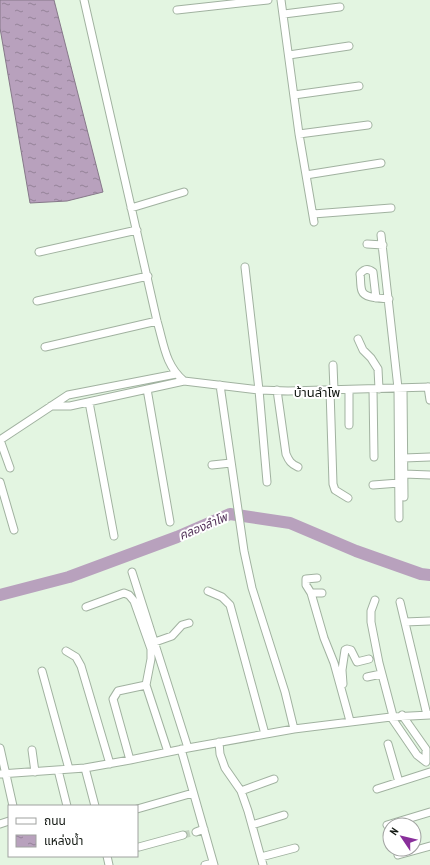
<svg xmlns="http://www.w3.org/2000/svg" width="430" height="865" font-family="'PT Sans Narrow','Noto Sans Thai',sans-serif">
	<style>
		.water { fill: url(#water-ripples); stroke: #867889 }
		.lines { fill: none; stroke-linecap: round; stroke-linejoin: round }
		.river { stroke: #b8a1bd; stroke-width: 12 }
		.minor-tunnel { stroke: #c4d4c2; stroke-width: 7; stroke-dasharray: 7 3.5; stroke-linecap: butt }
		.minor-casing { stroke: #a1b2a0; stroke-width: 9 }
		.minor { stroke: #fff; stroke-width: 7 }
		.labels { text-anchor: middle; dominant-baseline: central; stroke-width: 4; stroke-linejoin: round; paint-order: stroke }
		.water-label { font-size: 12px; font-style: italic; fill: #513057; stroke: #fff }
		.quarter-label { font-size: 13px; fill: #111711; stroke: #fff }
	</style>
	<defs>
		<pattern id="water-ripples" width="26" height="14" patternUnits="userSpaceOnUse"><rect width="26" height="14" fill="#b8a1bd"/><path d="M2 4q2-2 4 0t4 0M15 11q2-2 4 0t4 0" fill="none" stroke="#948298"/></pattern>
	</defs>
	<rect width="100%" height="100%" fill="#e3f5e1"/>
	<path class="water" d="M0,0H54L103,192L67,201L30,203L0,28Z"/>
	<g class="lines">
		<path class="river" d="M0,595L69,577L177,537L230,514L290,523L356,551L421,574L430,575"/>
		<path class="minor-tunnel" d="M183,835L196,832"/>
		<defs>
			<path id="minor" d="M84,0L157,321C164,344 165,365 184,381L259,390L288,391L430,387
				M281,0L299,134L314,222
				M177,10L268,0
				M284,14L340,7
				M289,55L349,46
				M294,95L359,86
				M299,134L368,125
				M306,175L381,163
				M131,208L184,192
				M313,214L391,208
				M381,235L398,388L399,518
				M367,244L383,245
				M39,252L137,230
				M245,267L259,390L267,482
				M376,298L373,272C368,268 364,269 360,274C361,279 360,286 362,291C365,299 382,298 389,299
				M37,301L148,276
				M358,339L363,350L371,358L378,369L379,389
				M45,347L157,321
				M333,365L334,390
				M220,385L244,551L252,588L285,692L294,729
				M428,387L430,400
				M403,388L404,497
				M147,389L170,522
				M373,389L374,457
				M277,390L286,454C289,461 291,464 298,467
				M330,390L333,484L335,490L348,498
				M349,390V425
				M89,402L114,536
				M51,406H70L184,381
				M0,440L68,395L176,374
				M0,440L10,468
				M404,458L430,457
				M212,465L231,463
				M404,474L430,475
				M0,482L14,530
				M373,485L399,483
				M132,572L188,748
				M317,578L306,579V585L311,593L324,638L334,663L350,721
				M208,591L222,597L230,605L265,734
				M311,593H322
				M375,600L371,611V622L379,663L393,716
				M400,602L427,715
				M86,607L124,593L129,595L134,601L151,649V659L146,685
				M405,622L430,621
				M155,642L172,636L182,625L189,623
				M66,651L76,657L81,666L110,764
				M42,671L69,769
				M367,677L381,674
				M343,684L342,670L345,650L347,649L351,650L357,662L369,659
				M391,717L417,755L426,762V749L402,715
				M219,742L220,754L225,768L241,791L248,811L263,865
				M388,744L399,782
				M0,748L13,806
				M181,749L214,865
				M32,750L35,772
				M130,760L113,699L118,691L146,685L168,752
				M85,768L95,806
				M58,770L67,806
				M0,774L85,768L130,760L188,748L294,729L391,717L430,715
				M377,789L430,772
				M241,791L274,779
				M137,809L193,793
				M0,824L9,821
				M252,825L284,815
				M387,825L430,812
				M196,832L204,829
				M139,847L183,835
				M398,855L430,846
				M107,856L109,865
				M261,857L295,848
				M205,865L213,863"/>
		</defs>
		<use href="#minor" class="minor-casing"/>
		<use href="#minor" class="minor"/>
	</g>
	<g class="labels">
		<g class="water-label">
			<text transform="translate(203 526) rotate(-23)">คลองลำโพ</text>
		</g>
		<g class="quarter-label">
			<text x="317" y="392">บ้านลำโพ</text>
		</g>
	</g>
	<rect x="8" y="805" width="130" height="52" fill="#ffffff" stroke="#a0a2a0"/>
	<rect x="16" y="818" width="20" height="6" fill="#ffffff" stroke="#a0a2a0"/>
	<text x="44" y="825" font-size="12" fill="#111711">ถนน</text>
	<rect x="16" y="835" width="20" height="12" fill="url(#water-ripples)" stroke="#a0a2a0"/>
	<text x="44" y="845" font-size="12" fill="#111711">แหล่งน้ำ</text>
	<g transform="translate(402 837) rotate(305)"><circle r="19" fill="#ffffff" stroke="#a0a2a0"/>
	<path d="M0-3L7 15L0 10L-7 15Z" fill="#892f9b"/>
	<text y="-6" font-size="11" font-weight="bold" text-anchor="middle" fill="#111711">N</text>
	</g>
</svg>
